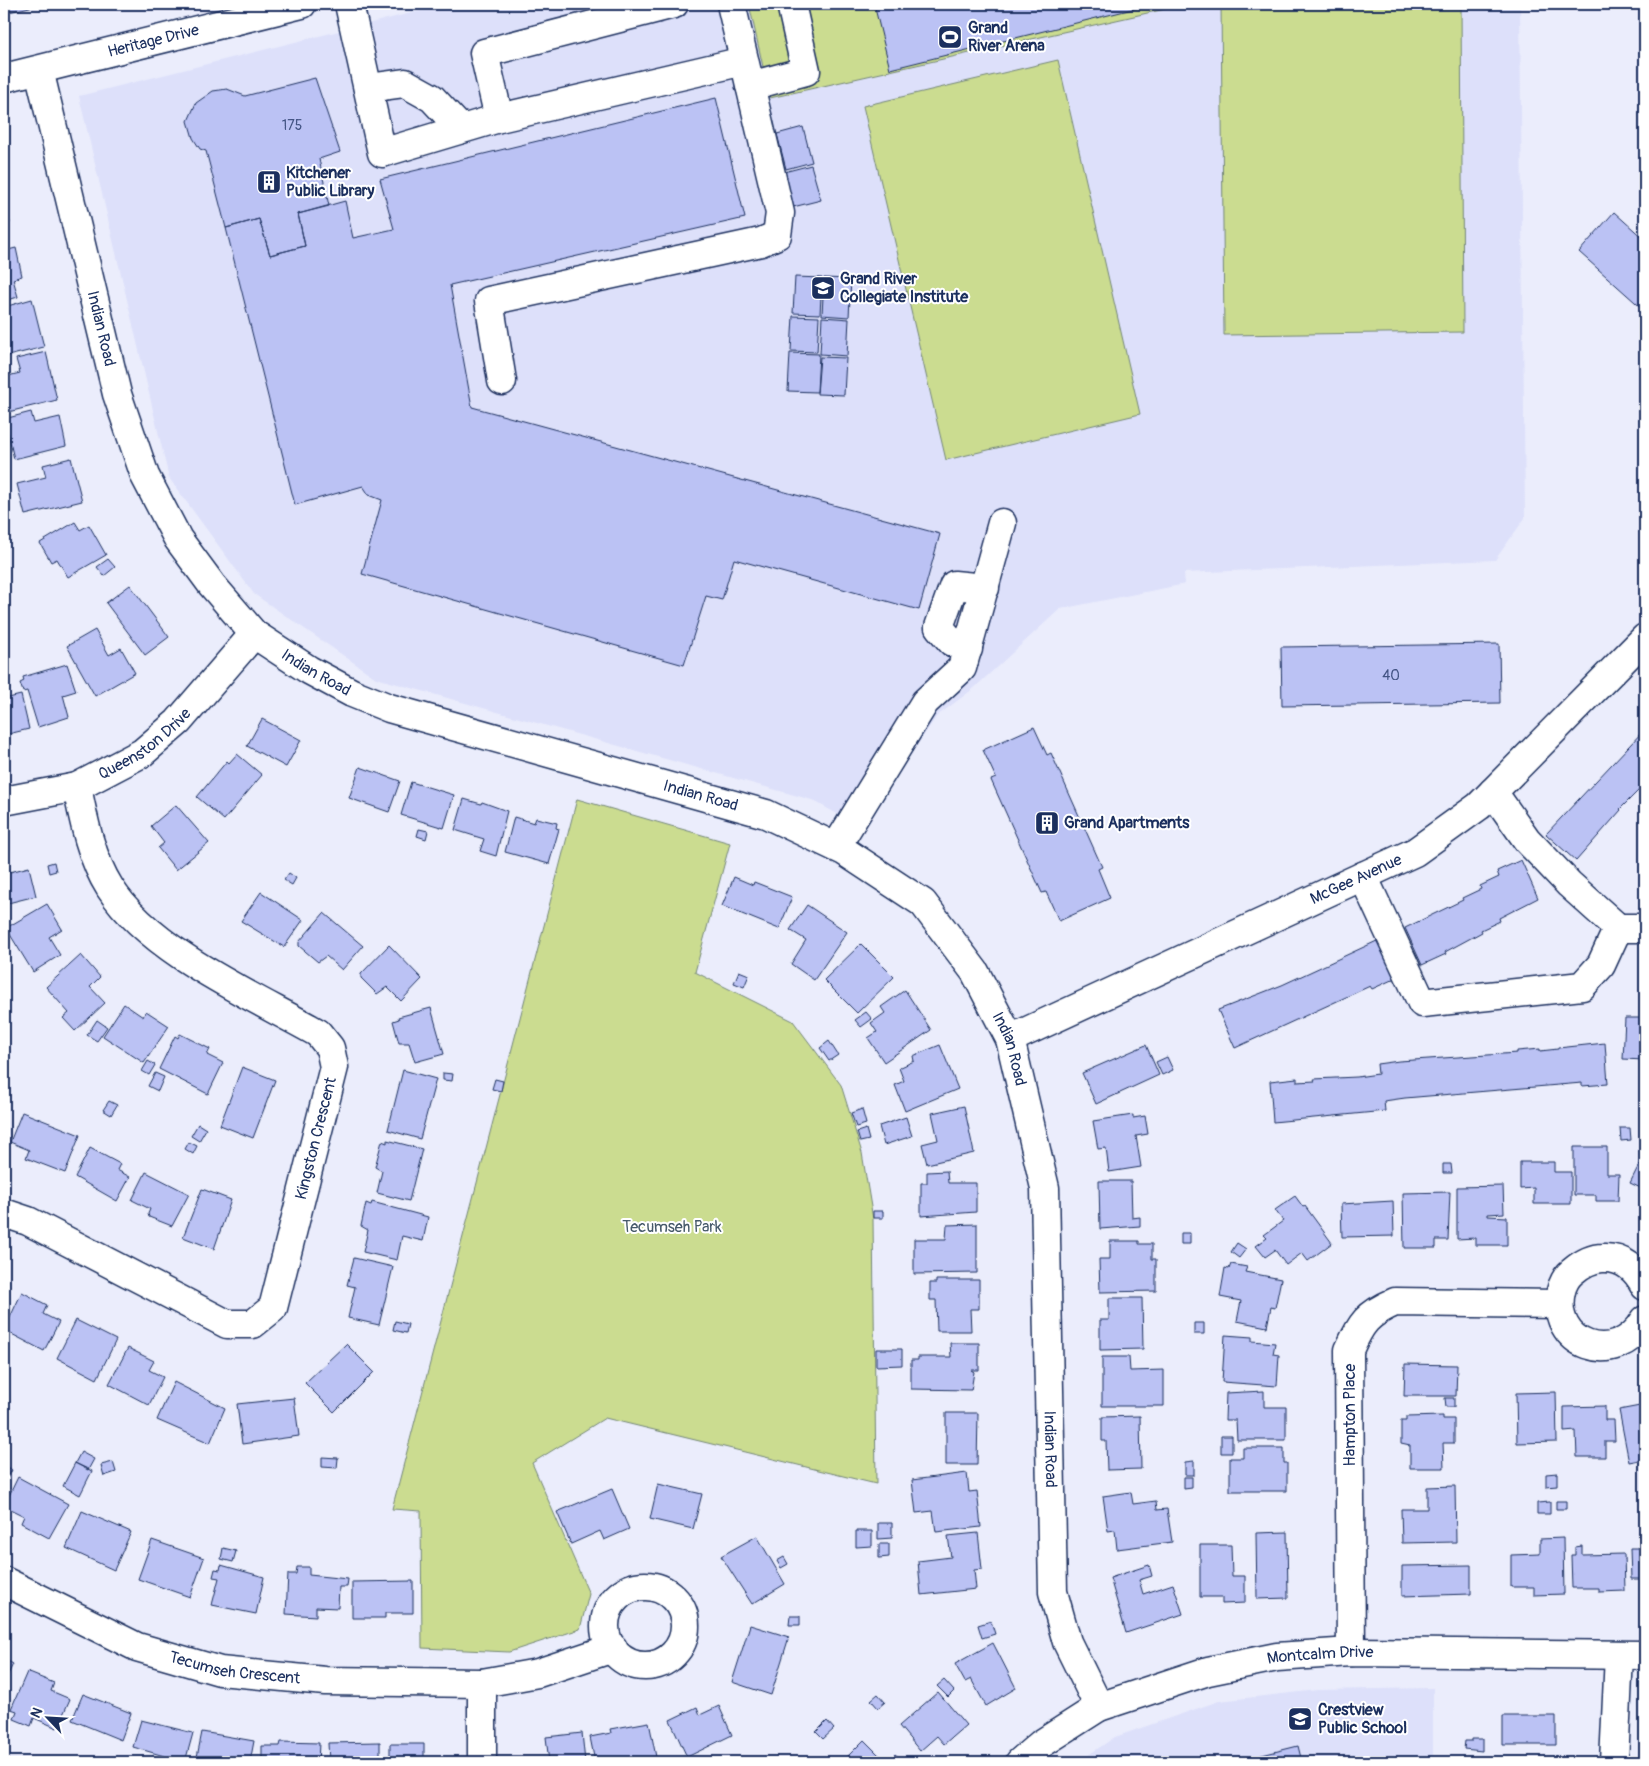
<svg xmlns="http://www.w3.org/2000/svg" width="1649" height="1766" font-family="Pangolin,sans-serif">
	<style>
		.built { fill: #dde0fa }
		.green { fill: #cbdc90; stroke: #738677 }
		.building { fill: #bbc2f4; stroke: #1b2f5e }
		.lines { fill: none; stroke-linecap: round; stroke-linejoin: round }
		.minor-casing { stroke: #1b2f5e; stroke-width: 31 }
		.minor { stroke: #fff; stroke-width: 28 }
		.labels { text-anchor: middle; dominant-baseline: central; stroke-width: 4; stroke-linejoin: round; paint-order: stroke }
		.number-label { font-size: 14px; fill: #435484 }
		.poi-label { font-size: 16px; font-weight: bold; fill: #1b2f5e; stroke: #fff; text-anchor: start }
		.street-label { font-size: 16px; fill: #1b2f5e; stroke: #fff }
		.park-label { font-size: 16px; fill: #475a6a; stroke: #fff }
	</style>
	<rect width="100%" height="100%" fill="#ebedfc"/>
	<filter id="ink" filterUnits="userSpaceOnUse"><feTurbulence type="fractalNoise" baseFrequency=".02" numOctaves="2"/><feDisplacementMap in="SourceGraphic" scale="10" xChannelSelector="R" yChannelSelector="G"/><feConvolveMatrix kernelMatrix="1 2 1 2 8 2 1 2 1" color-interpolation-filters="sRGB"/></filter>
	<g filter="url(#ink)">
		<path class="built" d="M447,4H749L771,98L1174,7V4H1520L1525,518L1495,560L1184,573L1185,584L1060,609L973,689L937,716L861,827L812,800L376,678L254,594L169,478L79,96Z
			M1433,1688V1762H1078L1115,1737L1219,1701L1318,1690Z"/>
		<path class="green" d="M749,4H1174V7L770,98Z
			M1221,4H1461L1463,332L1224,335Z
			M1058,60L1140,414L946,460L863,106Z
			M577,799L730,843L695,972L793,1021L841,1085L862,1153L873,1219L876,1484L605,1418L532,1463L589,1594L580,1629L509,1652L422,1648L421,1511L392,1509Z"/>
		<path class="building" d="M4,4H42L9,12L8,7L4,8Z
			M874,4H1145V6L890,69Z
			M315,78L340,152L319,159L329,206L298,214L305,246L270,255L259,219L226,228L206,151L200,149L193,138L188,121L196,103L213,91L227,89L245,96Z
			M716,98L745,218L450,285L472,407L940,534L919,610L734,559L722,600L706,596L684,665L362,574L382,500L369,495L363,486L295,505L226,228L259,219L270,255L305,246L298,214L345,201L353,238L394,229L380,179Z
			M803,127L812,162L786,169L777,134Z
			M811,165L821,200L793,207L784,172Z
			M4,198L10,223L4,224Z
			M1614,212L1645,240V311L1579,252Z
			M16,248L22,276L13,279L18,297L4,301V251Z
			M795,277L822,278L820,314L793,313Z
			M824,278L851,279L849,317L822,315Z
			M32,299L44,347L4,357V321L6,320L4,307Z
			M793,316L819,317L817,352L791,351Z
			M822,317L849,319L847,356L820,354Z
			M46,352L57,400L4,413V377L20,373L16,359Z
			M790,353L819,354L817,392L788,391Z
			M820,357L846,358L844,395L817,394Z
			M31,412L34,423L60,417L66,446L14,459L8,433L4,434V419Z
			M71,458L82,501L25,515L17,484L46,477L43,465Z
			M75,522L80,530L89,525L106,555L68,577L57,559L51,562L40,543Z
			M108,559L115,567L104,576L97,567Z
			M130,585L169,637L145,655L106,603Z
			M95,630L109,655L121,648L135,673L95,696L67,646Z
			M1499,644L1500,703L1282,706L1281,647Z
			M67,664L76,691L63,695L69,717L38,727L27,691L23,692L20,683L24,681L23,677Z
			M21,695L29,729L4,735V699Z
			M262,719L301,740L286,767L247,746Z
			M1034,727L1047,755L1051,753L1102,867L1098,869L1110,898L1059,921L1046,892L1042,893L991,780L996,778L983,750Z
			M1645,729V784L1620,809L1621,810L1576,861L1546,834Z
			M237,754L262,775L224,820L197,797L227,761L229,763Z
			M360,767L400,781L389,812L349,798Z
			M411,782L454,795L444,828L401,815Z
			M464,799L481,804L482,802L507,811L496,856L480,851L484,839L455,830Z
			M176,805L209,843L176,870L158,848L164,843L151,826Z
			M514,817L534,823L536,818L557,823L556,828L559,829L549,864L505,852Z
			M419,829L428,831L426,839L417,836Z
			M1521,860L1538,898L1499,918L1500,921L1481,930L1482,932L1445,952L1446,954L1422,965L1405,928L1463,900L1462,898L1481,889L1480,886L1499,877L1497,871Z
			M7,861L10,872L29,867L36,896L4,904V862Z
			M54,862L56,871L49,873L47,864Z
			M289,873L296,878L292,885L284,880Z
			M734,877L753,885L754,882L792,897L779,929L722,906Z
			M261,892L303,920L284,947L241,921Z
			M47,904L62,929L49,937L60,955L33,972L6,928Z
			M807,905L847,932L814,980L791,964L806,940L790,930Z
			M324,913L363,946L342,970L326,956L318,962L299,946V942Z
			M1379,940L1396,978L1372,989L1370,986L1235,1048L1218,1010L1282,985Z
			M861,944L894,977L857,1013L824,980Z
			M389,945L422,979L401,1001L387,987L377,994L361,978V974Z
			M81,955L100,977L90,987L105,1003L75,1031L63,1018L69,1013L46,987Z
			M739,971L749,975L744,987L734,983Z
			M905,990L931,1030L884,1062L868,1038L877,1032L871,1023L885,1013L881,1007Z
			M124,1004L143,1017L146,1011L169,1026L144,1063L103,1036Z
			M431,1008L444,1054L415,1062L409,1043H399L393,1021L399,1019L398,1017Z
			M866,1012L872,1019L861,1027L855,1020Z
			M1625,1018H1645V1060L1623,1059Z
			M97,1020L107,1027L97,1041L87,1035Z
			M180,1034L210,1049L207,1055L223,1063L208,1094L159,1069L175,1036L178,1038Z
			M829,1041L838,1055L829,1061L820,1048Z
			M1605,1043L1608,1084L1582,1086V1083L1405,1098L1384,1101L1385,1111L1273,1122L1270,1081L1297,1078V1082L1315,1081L1314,1079L1357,1077L1378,1074L1377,1064L1399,1061L1517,1053V1051L1540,1049V1051L1558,1049V1048Z
			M940,1045L958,1089L905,1111L895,1085L904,1081L899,1068L914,1061L913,1056Z
			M1146,1045L1159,1075L1096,1104L1082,1073Z
			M1167,1057L1173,1070L1162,1075L1156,1062Z
			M148,1061L155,1065L149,1075L142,1071Z
			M242,1067L275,1080L253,1138L220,1125Z
			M403,1070L436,1079L420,1139L388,1130Z
			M155,1073L164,1077L158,1091L148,1086Z
			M443,1073L453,1074L452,1081L443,1080Z
			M495,1079L503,1081L501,1091L492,1089Z
			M109,1101L117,1105L111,1115L103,1110Z
			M964,1106L974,1153L927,1164L922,1144L938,1140L932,1113Z
			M862,1109L866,1124L856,1127L851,1113Z
			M22,1112L80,1135L65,1173L26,1158L29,1150L10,1142Z
			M1133,1115V1118L1145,1116L1148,1134L1136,1136L1141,1167L1109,1172L1106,1148L1098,1149L1093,1121Z
			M906,1117L912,1136L884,1145L879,1126Z
			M198,1124L206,1129L199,1141L191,1136Z
			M1620,1128H1630L1631,1140L1621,1141Z
			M866,1129L869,1140L860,1142L857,1132Z
			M387,1140L422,1149L409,1201L377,1193L382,1171L375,1167L382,1141L387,1143Z
			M189,1142L197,1146L193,1154L185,1149Z
			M1574,1147H1607V1174H1619L1618,1201H1596V1195H1574Z
			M90,1148L120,1164L117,1170L130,1177L117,1201L75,1177Z
			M1645,1153V1190L1630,1183Z
			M1520,1162H1554V1172H1571V1204H1534V1188L1520,1189Z
			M1443,1164H1451L1452,1173H1443Z
			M947,1171L948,1183H976V1212L921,1216V1183H927V1172Z
			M146,1172L189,1194L172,1226L149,1217L148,1214L150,1209L132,1200Z
			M1099,1181H1131L1132,1218L1140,1217V1226L1100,1229Z
			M1503,1186L1504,1213L1488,1214V1216L1507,1217V1245H1475V1238L1457,1239V1187Z
			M202,1189L231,1200L214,1249L183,1237Z
			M1450,1192L1448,1240H1436V1248H1404L1403,1193Z
			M1295,1196L1303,1207L1305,1206L1332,1243L1308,1261L1302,1253L1286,1265L1275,1250L1265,1257L1256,1246L1267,1238L1264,1235L1283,1221L1275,1210Z
			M1393,1201L1394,1236L1342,1237L1341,1204Z
			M372,1202L428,1217L423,1241L402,1236L397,1260L363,1252L368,1230L361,1226L366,1203L371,1205Z
			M873,1211H883V1218H873Z
			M977,1224V1273L914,1274V1239H946L947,1225Z
			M1181,1233H1190V1244H1181Z
			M1110,1241H1139V1244H1152V1259H1156V1291L1100,1292L1099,1259H1110Z
			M1237,1243L1246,1249L1239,1258L1231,1252Z
			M354,1258L393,1267L379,1325L348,1318L355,1287L347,1285Z
			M1231,1264L1247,1267L1245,1272L1281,1279L1275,1308L1271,1307L1267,1327L1237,1321L1241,1301L1220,1297L1225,1268L1229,1269Z
			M936,1280H979V1309H970L971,1331H937L936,1300H930V1283H936Z
			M22,1292L47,1305L43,1314L59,1322L44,1351L4,1330Z
			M1109,1298H1142L1143,1349L1100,1350V1320H1109Z
			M76,1320L116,1340L97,1379L57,1358Z
			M395,1321L408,1324L406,1333L393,1330Z
			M1194,1323H1204V1334H1194Z
			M1225,1335L1252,1337V1341L1275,1343L1273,1354L1279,1355L1277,1386L1222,1382Z
			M950,1343H979V1370H971L974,1372L971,1390L911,1389V1360H918V1357H951Z
			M346,1344L374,1372L334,1412L305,1383Z
			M128,1348L154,1361L149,1370L163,1377L149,1405L109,1384Z
			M876,1349H902V1365L876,1366Z
			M1102,1357H1129L1130,1371L1164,1370V1406H1102Z
			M1405,1364L1457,1365L1456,1396H1404Z
			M174,1382L225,1408L210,1443L157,1420Z
			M1264,1391V1407H1286V1440H1237L1236,1420H1225L1226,1393Z
			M1556,1392L1557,1442L1517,1443L1516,1393Z
			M294,1398L299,1436L242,1444L237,1404Z
			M1445,1398H1454V1407H1446Z
			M1645,1405V1459L1629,1462L1619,1410Z
			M1605,1406V1420H1614L1615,1441H1605V1457H1577L1576,1431L1564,1432V1407Z
			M946,1413H978L977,1465H946Z
			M1140,1416L1141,1469L1107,1470L1106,1441H1102V1417Z
			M1443,1416V1419H1454V1443H1443L1444,1468H1410V1446L1401,1444V1421H1406V1417Z
			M1221,1436H1232V1453H1221Z
			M1243,1448H1284V1463H1287V1491H1230V1458H1243Z
			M81,1452L94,1459L88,1470L75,1463Z
			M322,1457L338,1458L337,1468L322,1467Z
			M1194,1461V1475H1185V1462Z
			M113,1462L116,1472L104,1476L101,1465Z
			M75,1463L92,1471L80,1495L63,1486Z
			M4,1464L12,1470L5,1482L4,1481Z
			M967,1473L969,1492L977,1491L981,1527L936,1532L933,1511L916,1513L912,1480Z
			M1557,1473V1486L1546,1487V1474Z
			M18,1477L68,1504L49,1538L21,1523L24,1516L4,1506Z
			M1184,1477H1192V1488L1184,1489Z
			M658,1484L702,1494L693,1529L650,1519Z
			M1455,1486L1456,1542L1402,1543L1401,1509H1427V1487Z
			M612,1489L629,1529L604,1540L600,1531L571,1544L557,1512Z
			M1131,1492L1133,1504L1156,1501L1157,1510L1167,1509L1172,1542L1117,1549L1115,1530L1108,1531L1103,1496Z
			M1556,1501H1566V1509H1556Z
			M1550,1502V1514H1537V1503Z
			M82,1511L131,1532L114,1570L66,1548Z
			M878,1523H892V1538L878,1539Z
			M856,1531H872V1546L856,1547Z
			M1287,1532L1288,1598L1257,1599L1256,1533Z
			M978,1533L982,1569L974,1570L976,1589L921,1595L918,1561L951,1557L948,1536Z
			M757,1536L785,1584L752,1604L721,1556Z
			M1563,1538L1564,1594L1534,1595V1587H1511V1555L1540,1554V1539Z
			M152,1540L204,1558L190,1597L138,1579Z
			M879,1544H889V1557L879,1558Z
			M1200,1545H1231L1232,1576H1245V1603L1222,1604V1597H1200Z
			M1582,1546V1555L1624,1554L1625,1591L1599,1592V1588H1572L1571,1555H1575V1547Z
			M223,1548L236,1551L233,1562L221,1559Z
			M1630,1548H1645V1579H1631Z
			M784,1557L788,1564L781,1568L777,1561Z
			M221,1565L264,1577L256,1614L212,1605L219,1578L213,1577L215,1569L220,1570Z
			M1149,1565L1152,1576L1139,1580L1143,1594L1173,1584L1183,1614L1126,1633L1110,1578Z
			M1471,1565V1594L1402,1596V1566Z
			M297,1567H309V1575L348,1579L347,1587H339L338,1608L316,1607V1616L286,1614L288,1574H296Z
			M413,1581V1613H385V1618H352V1582Z
			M790,1616H800V1625H789Z
			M991,1621L995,1634L982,1638L978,1625Z
			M750,1625L789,1637L771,1695L732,1682Z
			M993,1643L1016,1688L986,1706L971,1679L965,1682L955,1664Z
			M4,1659L13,1664L4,1683Z
			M27,1672L54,1683L51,1691L70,1699L57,1728L34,1718L31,1726L14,1719L17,1711L11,1709Z
			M944,1680L954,1691L948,1697L937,1686Z
			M938,1692L966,1725L944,1744L937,1736L920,1751L899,1726Z
			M83,1694L131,1713L121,1740L72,1720Z
			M878,1694L885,1702L878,1708L871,1700Z
			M719,1706L732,1735L687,1757L670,1720L697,1707L700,1715Z
			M1503,1716H1556V1745H1503Z
			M141,1720L193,1733L185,1762L133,1747Z
			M827,1721L834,1729L823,1739L816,1732Z
			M649,1722L656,1757L625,1762H595L590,1737L611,1733L610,1729Z
			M202,1732L254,1741L250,1762H196Z
			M582,1733L585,1762H549L546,1737Z
			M1472,1739H1482V1751L1464,1749L1465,1741H1472Z
			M864,1740L886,1762H842Z
			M281,1742L319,1743L318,1762H262V1746H280Z
			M380,1742V1762H329L328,1743Z
			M390,1744H424V1762H390Z
			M1298,1746L1302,1762H1234Z
			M895,1754L904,1762H887Z
			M1517,1760L1555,1761V1762H1517Z"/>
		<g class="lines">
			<defs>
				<g id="minor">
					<path d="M349,4L382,153L499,118"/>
					<path d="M674,4L484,53L499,118L744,61"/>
					<path id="s1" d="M39,70L117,394L145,476L178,539L212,585L254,634L309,670L352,693L389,708L766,814L844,851L923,903L975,972L1010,1039L1045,1188L1053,1592L1067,1642L1099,1707"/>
					<path id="s2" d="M4,78L302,4"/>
					<path d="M750,86L806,71L791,4"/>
					<path d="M368,88L405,83L432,98L461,129"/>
					<path d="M502,381L489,301L761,242L777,235L780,213L731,4"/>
					<path d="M968,649L952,642L939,627L954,585L985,588"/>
					<path id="s3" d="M4,801L77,787L142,753L178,722L254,634"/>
					<path d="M836,847L925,702L962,668L1002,523"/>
					<path d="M1363,876L1422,1003L1582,986L1601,965L1618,928L1569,884L1527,840L1493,792"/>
					<path d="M1618,928H1645"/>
					<path id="s4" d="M1010,1039L1415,852L1479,806L1645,638"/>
					<path id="s5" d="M4,1213L28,1221L227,1324H253L273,1308L334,1067L330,1048L318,1033C253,996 151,952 110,888C91,858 84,822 77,787"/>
					<path d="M1645,1286C1637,1270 1623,1257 1603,1258C1592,1258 1580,1265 1572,1272C1566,1277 1563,1283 1561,1291C1549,1345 1615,1370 1645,1320"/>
					<path id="s6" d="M4,1581L137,1647L220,1671L325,1681L482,1683L538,1673L613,1648"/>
					<circle cx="645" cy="1626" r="40"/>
					<path d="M1351,1652L1349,1350C1361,1323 1367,1314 1395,1302L1559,1304"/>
					<path d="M482,1683V1762"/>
					<path id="s7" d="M1020,1762L1041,1744L1099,1707L1208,1671L1277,1657L1351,1652L1645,1655"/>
					<path d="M1614,1762L1619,1655"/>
				</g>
			</defs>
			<use href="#minor" class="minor-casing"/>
			<use href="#minor" class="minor"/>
		</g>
	</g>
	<defs>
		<symbol id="stadium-square" viewBox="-11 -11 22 22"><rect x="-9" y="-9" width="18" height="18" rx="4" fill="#1b2f5e" stroke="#fff"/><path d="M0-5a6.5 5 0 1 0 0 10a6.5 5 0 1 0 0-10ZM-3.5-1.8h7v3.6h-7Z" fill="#fff"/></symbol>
		<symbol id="building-square" viewBox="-11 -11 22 22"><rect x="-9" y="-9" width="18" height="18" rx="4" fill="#1b2f5e" stroke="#fff"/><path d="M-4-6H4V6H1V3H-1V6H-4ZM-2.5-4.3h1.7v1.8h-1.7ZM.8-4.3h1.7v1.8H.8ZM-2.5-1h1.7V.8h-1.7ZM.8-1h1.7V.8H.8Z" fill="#fff"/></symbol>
		<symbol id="school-square" viewBox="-11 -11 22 22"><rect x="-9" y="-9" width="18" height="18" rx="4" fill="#1b2f5e" stroke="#fff"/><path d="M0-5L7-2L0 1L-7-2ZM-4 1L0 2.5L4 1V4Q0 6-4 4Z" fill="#fff"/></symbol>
	</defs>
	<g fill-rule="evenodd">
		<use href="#stadium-square" x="936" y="23" width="28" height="28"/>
		<use href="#building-square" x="255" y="168" width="28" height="28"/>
		<use href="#school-square" x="809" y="274" width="28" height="28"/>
		<use href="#building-square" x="1033" y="809" width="28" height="28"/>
		<use href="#school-square" x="1286" y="1705" width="28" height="28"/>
	</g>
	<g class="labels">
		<g class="number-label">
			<text x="292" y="125">175</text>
			<text x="1391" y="675">40</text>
		</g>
		<g class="poi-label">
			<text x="968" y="28">Grand<tspan x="968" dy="18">River Arena</tspan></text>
			<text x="286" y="173">Kitchener<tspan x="286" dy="18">Public Library</tspan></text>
			<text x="840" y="279">Grand River<tspan x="840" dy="18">Collegiate Institute</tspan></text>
			<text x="1064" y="823">Grand Apartments</text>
			<text x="1318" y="1710">Crestview<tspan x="1318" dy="18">Public School</tspan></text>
		</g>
		<g class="street-label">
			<text stroke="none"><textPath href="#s2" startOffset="154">Heritage Drive</textPath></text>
			<text stroke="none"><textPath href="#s1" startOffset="266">Indian Road</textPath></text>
			<text stroke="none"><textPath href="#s1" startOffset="686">Indian Road</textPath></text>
			<text stroke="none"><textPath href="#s3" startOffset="155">Queenston Drive</textPath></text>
			<text stroke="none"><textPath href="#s1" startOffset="1091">Indian Road</textPath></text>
			<text stroke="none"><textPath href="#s4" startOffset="381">McGee Avenue</textPath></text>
			<text stroke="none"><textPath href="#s1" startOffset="1511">Indian Road</textPath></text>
			<text stroke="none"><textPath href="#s5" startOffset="476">Kingston Crescent</textPath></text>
			<text transform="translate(1350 1415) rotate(-90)">Hampton Place</text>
			<text stroke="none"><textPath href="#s1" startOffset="1916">Indian Road</textPath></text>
			<text stroke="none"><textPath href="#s7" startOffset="325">Montcalm Drive</textPath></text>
			<text stroke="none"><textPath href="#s6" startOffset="249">Tecumseh Crescent</textPath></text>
		</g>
		<g class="park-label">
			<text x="672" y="1227">Tecumseh Park</text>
		</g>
	</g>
	<rect width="1649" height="1766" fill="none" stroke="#fff" stroke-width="20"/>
	<rect x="10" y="10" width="1629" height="1746" fill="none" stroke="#1b2f5e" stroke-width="2" filter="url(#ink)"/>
	<g transform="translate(48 1718) rotate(295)" stroke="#ffffff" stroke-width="4" paint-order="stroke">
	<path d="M0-4L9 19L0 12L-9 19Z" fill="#1b2f5e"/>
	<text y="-8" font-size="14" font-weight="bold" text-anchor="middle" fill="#1b2f5e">N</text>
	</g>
</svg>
